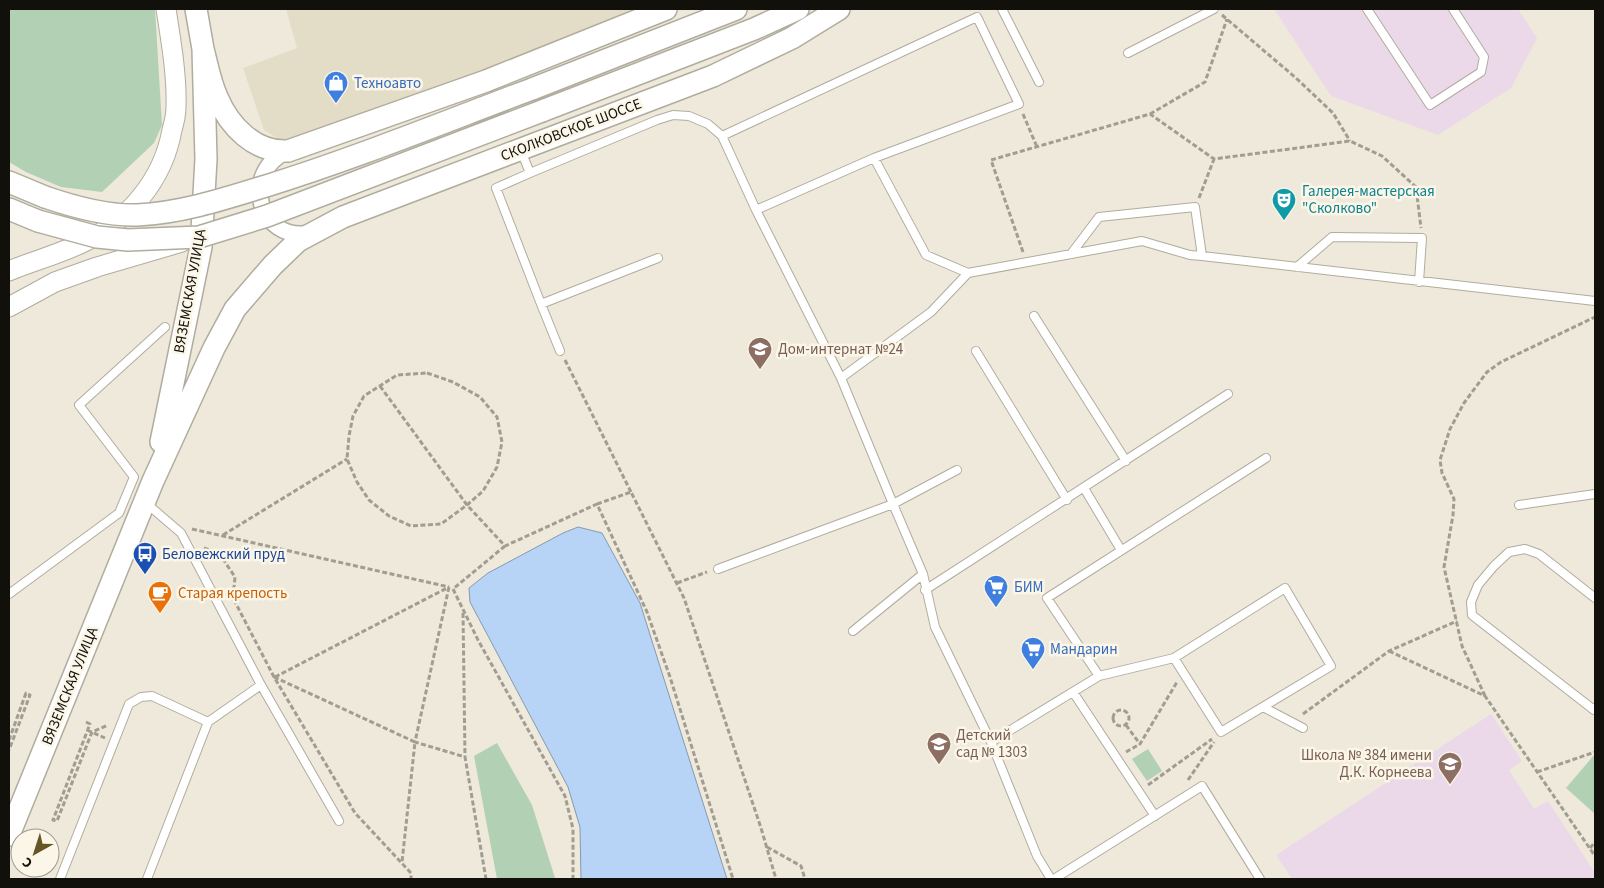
<svg xmlns="http://www.w3.org/2000/svg" width="1604" height="888" font-family="'Source Sans 3',sans-serif">
	<style>
		.built { fill: #e3dcc6 }
		.education { fill: #ebd9e9 }
		.green { fill: #b2d0b4 }
		.water { fill: #b7d4f6; stroke: #8599b0 }
		.lines { fill: none; stroke-linecap: round; stroke-linejoin: round }
		.service-casing { stroke: #b0ac9e; stroke-width: 10 }
		.minor-casing { stroke: #b0ac9e; stroke-width: 18 }
		.tertiary-casing { stroke: #b0ac9e; stroke-width: 21 }
		.secondary-casing { stroke: #b0ac9e; stroke-width: 24 }
		.path { stroke: #a19d92; stroke-width: 3; stroke-dasharray: 5 2.5; stroke-linecap: butt }
		.service { stroke: #fff; stroke-width: 8 }
		.minor { stroke: #fff; stroke-width: 15 }
		.tertiary { stroke: #fff; stroke-width: 19 }
		.secondary { stroke: #fff; stroke-width: 21 }
		.secondary-bridge-casing { stroke: #b0ac9e; stroke-width: 24; stroke-linecap: butt }
		.secondary-bridge { stroke: #fff; stroke-width: 21 }
		.labels { text-anchor: middle; dominant-baseline: central; stroke-width: 5; stroke-linejoin: round; paint-order: stroke }
		.shop-label { font-size: 15px; fill: #366cbe; stroke: #fbf6e7; text-anchor: start }
		.street-label { font-size: 15px; fill: #11100b; stroke: #fbf6e7 }
		.culture-label { font-size: 15px; fill: #0d838f; stroke: #fbf6e7; text-anchor: start }
		.education-label { font-size: 15px; fill: #785e54; stroke: #fbf6e7; text-anchor: start }
		.transit-label { font-size: 15px; fill: #164399; stroke: #fbf6e7; text-anchor: start }
		.food-label { font-size: 15px; fill: #c56008; stroke: #fbf6e7; text-anchor: start }
	</style>
	<rect width="100%" height="100%" fill="#eee9da"/>
	<path class="built" d="M286,9H647L285,143L264,130L243,68L297,48Z"/>
	<path class="education" d="M1274,9H1518L1537,38L1511,88L1438,135L1331,96Z
		M1491,714L1522,761L1509,770L1534,809L1548,801L1595,873V879H1292L1276,855Z"/>
	<path class="green" d="M9,9H155L162,125L154,143L102,192L61,187L26,172L9,162Z
		M497,743L532,805L555,878L554,879H497L474,756Z
		M1148,749L1162,771L1147,781L1132,759Z
		M1595,754V814L1566,788Z"/>
	<path class="water" d="M578,527L602,533L640,603L727,879H581L580,827L568,787L470,602L469,588L488,573L563,533Z"/>
	<g class="lines">
		<defs>
			<path id="service" d="M1002,9L1039,82
				M1367,9L1430,105L1481,72L1484,57L1453,9
				M1128,53L1214,9
				M722,136L977,17L1019,104L874,158L756,210
				M521,151L530,173L657,120L673,115L689,116L708,124L722,136L756,210L841,378L893,504L718,569
				M874,158L926,255L968,273
				M530,173L496,188L541,304L658,258
				M1071,254L1099,217L1195,207L1202,256
				M1297,267L1332,237L1422,238L1419,282
				M541,304L560,351
				M1034,316L1126,461
				M976,351L1067,500
				M841,378L931,312L968,273L1142,241L1190,255L1202,256L1595,301
				M957,470L893,504L923,574L935,627L991,742L1037,856L1051,879
				M1084,488L1121,550
				M146,503L181,533L261,685L339,821
				M1519,505L1595,494
				M925,590L1228,394
				M9,594L119,513L134,477L79,405L165,327
				M1595,598L1539,554L1525,549L1509,552L1494,566L1478,585L1471,602L1472,615L1594,710L1595,708
				M853,631L923,574
				M1099,676L1047,598L1266,458
				M1073,692L1155,816
				M1263,707L1303,728
				M208,722L261,685
				M991,742L1099,676L1174,658L1285,588L1331,666L1221,732L1174,658
				M60,879L129,704L141,697L152,696L208,722L147,879
				M1054,879L1202,786L1260,879"/>
			<path id="minor" d="M288,151C239,172 259,243 310,233"/>
			<path id="tertiary" d="M9,271C33,261 60,254 84,242C129,220 163,180 172,130C174,123 176,115 176,107C177,75 171,41 166,9
				M9,307L55,282L97,267L182,242"/>
			<path id="secondary" d="M203,49C207,64 210,82 217,97C229,126 255,153 288,151L486,81L666,9
				M532,89L736,9
				M542,111L754,29L798,9
				M9,182L45,197
				M9,209L38,221
				M161,442L201,247L206,159L203,49L196,9
				M9,835L153,481L214,348L235,309L273,265L298,241L343,217L713,76L792,38L839,9"/>
		</defs>
		<use href="#service" class="service-casing"/>
		<use href="#minor" class="minor-casing"/>
		<use href="#tertiary" class="tertiary-casing"/>
		<use href="#secondary" class="secondary-casing"/>
		<path class="path" d="M1222,15L1296,78L1333,113L1350,141
			M1023,114L1037,147
			M1150,114L1205,82L1227,19
			M1199,198L1214,159
			M1023,252L991,160L1150,114L1214,159L1350,141L1382,156L1416,187L1421,228
			M565,360L631,492
			M427,373L453,382L480,397L497,417L502,442L497,467L483,491L467,505L441,524L411,526L389,516L369,500L357,482L347,459L349,436L353,416L364,396L397,375Z
			M380,386L467,505L505,546L597,504L647,612L670,677L733,879
			M597,504L631,492L684,598L761,828L776,879
			M192,529L449,587
			M223,535L347,459
			M505,546L453,589L478,640L565,796L573,829V879
			M204,548L219,553L235,577L233,598L274,677L355,813L411,873V879
			M677,583L707,572
			M449,587L415,742L465,757L486,879
			M463,613L465,757
			M1389,651L1485,696L1595,856
			M274,677L415,742L402,862
			M275,677L449,587
			M1485,696L1462,646L1444,567L1453,515L1454,499L1442,473L1440,460L1450,429L1464,403L1487,372L1501,362L1595,317
			M1113 718a8 8 0 1 1 16 0a8 8 0 1 1-16 0Z
			M1303,714L1389,651L1457,621
			M86,722L90,724L53,820L57,821L92,732L108,725
			M1126,725L1140,744
			M87,730L105,738
			M9,740L26,693L30,695L9,750
			M1126,752L1140,744L1177,682
			M1537,772L1595,752
			M1188,780L1214,742
			M1148,785L1212,739
			M767,847L801,866L805,879
			M1590,848L1595,842"/>
		<use href="#service" class="service"/>
		<use href="#minor" class="minor"/>
		<use href="#tertiary" class="tertiary"/>
		<use href="#secondary" class="secondary"/>
		<defs>
			<path id="secondary-bridge" d="M45,197C74,207 106,216 137,215C181,213 224,199 266,186C356,158 444,122 532,89
				M38,221L97,237L128,240L199,237L267,216L542,111"/>
		</defs>
		<use href="#secondary-bridge" class="secondary-bridge-casing"/>
		<use href="#secondary-bridge" class="secondary-bridge"/>
	</g>
	<defs>
		<symbol id="shop-pin" viewBox="-11 -11 22 30"><path d="M0 17L-7.5 6A9.5 9.5 0 1 1 7.5 6Z" fill="#3f7fe0" stroke="#fbf6e7"/><path d="M-5-2.5h2.3a2.7 3.5 0 0 1 5.4 0H5L5.5 6h-11ZM-1.5-2.5h3a1.5 2.3 0 0 0-3 0Z" fill="#fff"/></symbol>
		<symbol id="theatre-pin" viewBox="-11 -11 22 30"><path d="M0 17L-7.5 6A9.5 9.5 0 1 1 7.5 6Z" fill="#0f9aa8" stroke="#fbf6e7"/><path d="M-5-5.5Q0-4 5-5.5V0Q5 5 0 6Q-5 5-5 0ZM-3.3-2.5H-1v1.5H-3.3ZM1-2.5H3.3v1.5H1ZM-2.8 1Q0 5.5 2.8 1Z" fill="#fff"/></symbol>
		<symbol id="school-pin" viewBox="-11 -11 22 30"><path d="M0 17L-7.5 6A9.5 9.5 0 1 1 7.5 6Z" fill="#8d6e63" stroke="#fbf6e7"/><path d="M0-5L7-2L0 1L-7-2ZM-4 1L0 2.5L4 1V4Q0 6-4 4Z" fill="#fff"/></symbol>
		<symbol id="bus-pin" viewBox="-11 -11 22 30"><path d="M0 17L-7.5 6A9.5 9.5 0 1 1 7.5 6Z" fill="#1a4fb4" stroke="#fbf6e7"/><path d="M-5-6H5V4H4V6H2V4H-2V6H-4V4H-5ZM-3.5-4V0h7V-4ZM-3.5 1.2v1.5H-2V1.2ZM2 1.2v1.5H3.5V1.2Z" fill="#fff"/></symbol>
		<symbol id="supermarket-pin" viewBox="-11 -11 22 30"><path d="M0 17L-7.5 6A9.5 9.5 0 1 1 7.5 6Z" fill="#3f7fe0" stroke="#fbf6e7"/><path d="M-6-5.5h2.5l.6 2H6L4.5 2H-2.5L-4.4-4H-6ZM-1.5 3.2a1.3 1.3 0 1 0 .1 0ZM3 3.2a1.3 1.3 0 1 0 .1 0Z" fill="#fff"/></symbol>
		<symbol id="cafe-pin" viewBox="-11 -11 22 30"><path d="M0 17L-7.5 6A9.5 9.5 0 1 1 7.5 6Z" fill="#e8710a" stroke="#fbf6e7"/><path d="M-5.5-4.5H6V0H3Q3 3.5 0 3.5H-2.5Q-5.5 3.5-5.5 0ZM3-3.2v2h1.7v-2ZM-6 4.5H4V6H-6Z" fill="#fff"/></symbol>
	</defs>
	<g fill-rule="evenodd">
		<use href="#shop-pin" x="322" y="69" width="28" height="38"/>
		<use href="#theatre-pin" x="1270" y="186" width="28" height="38"/>
		<use href="#school-pin" x="746" y="335" width="28" height="38"/>
		<use href="#bus-pin" x="131" y="540" width="28" height="38"/>
		<use href="#supermarket-pin" x="982" y="573" width="28" height="38"/>
		<use href="#cafe-pin" x="146" y="579" width="28" height="38"/>
		<use href="#supermarket-pin" x="1019" y="635" width="28" height="38"/>
		<use href="#school-pin" x="925" y="730" width="28" height="38"/>
		<use href="#school-pin" x="1436" y="750" width="28" height="38"/>
	</g>
	<g class="labels">
		<g class="shop-label">
			<text x="354" y="83">Техноавто</text>
			<text x="1014" y="587">БИМ</text>
			<text x="1050" y="649">Мандарин</text>
		</g>
		<g class="street-label">
			<text transform="translate(571 130) rotate(-21)">СКОЛКОВСКОЕ ШОССЕ</text>
			<text transform="translate(190 291) rotate(-80)">ВЯЗЕМСКАЯ УЛИЦА</text>
			<text transform="translate(70 686) rotate(-68)">ВЯЗЕМСКАЯ УЛИЦА</text>
		</g>
		<g class="culture-label">
			<text x="1302" y="191">Галерея-мастерская<tspan x="1302" dy="17">"Сколково"</tspan></text>
		</g>
		<g class="education-label">
			<text x="778" y="349">Дом-интернат №24</text>
			<text x="956" y="735">Детский<tspan x="956" dy="17">сад № 1303</tspan></text>
			<text x="1432" y="755" text-anchor="end">Школа № 384 имени<tspan x="1432" dy="17">Д.К. Корнеева</tspan></text>
		</g>
		<g class="transit-label">
			<text x="162" y="554">Беловежский пруд</text>
		</g>
		<g class="food-label">
			<text x="178" y="593">Старая крепость</text>
		</g>
	</g>
	<rect width="1604" height="888" fill="none" stroke="#11100b" stroke-width="20"/>
	<g transform="translate(35 853) rotate(219)"><circle r="24" fill="#fbf6e7" stroke="#9d9a8f"/>
	<path d="M0-4L9 19L0 12L-9 19Z" fill="#655623"/>
	<text y="-8" font-size="14" font-weight="bold" text-anchor="middle" fill="#11100b">С</text>
	</g>
</svg>
